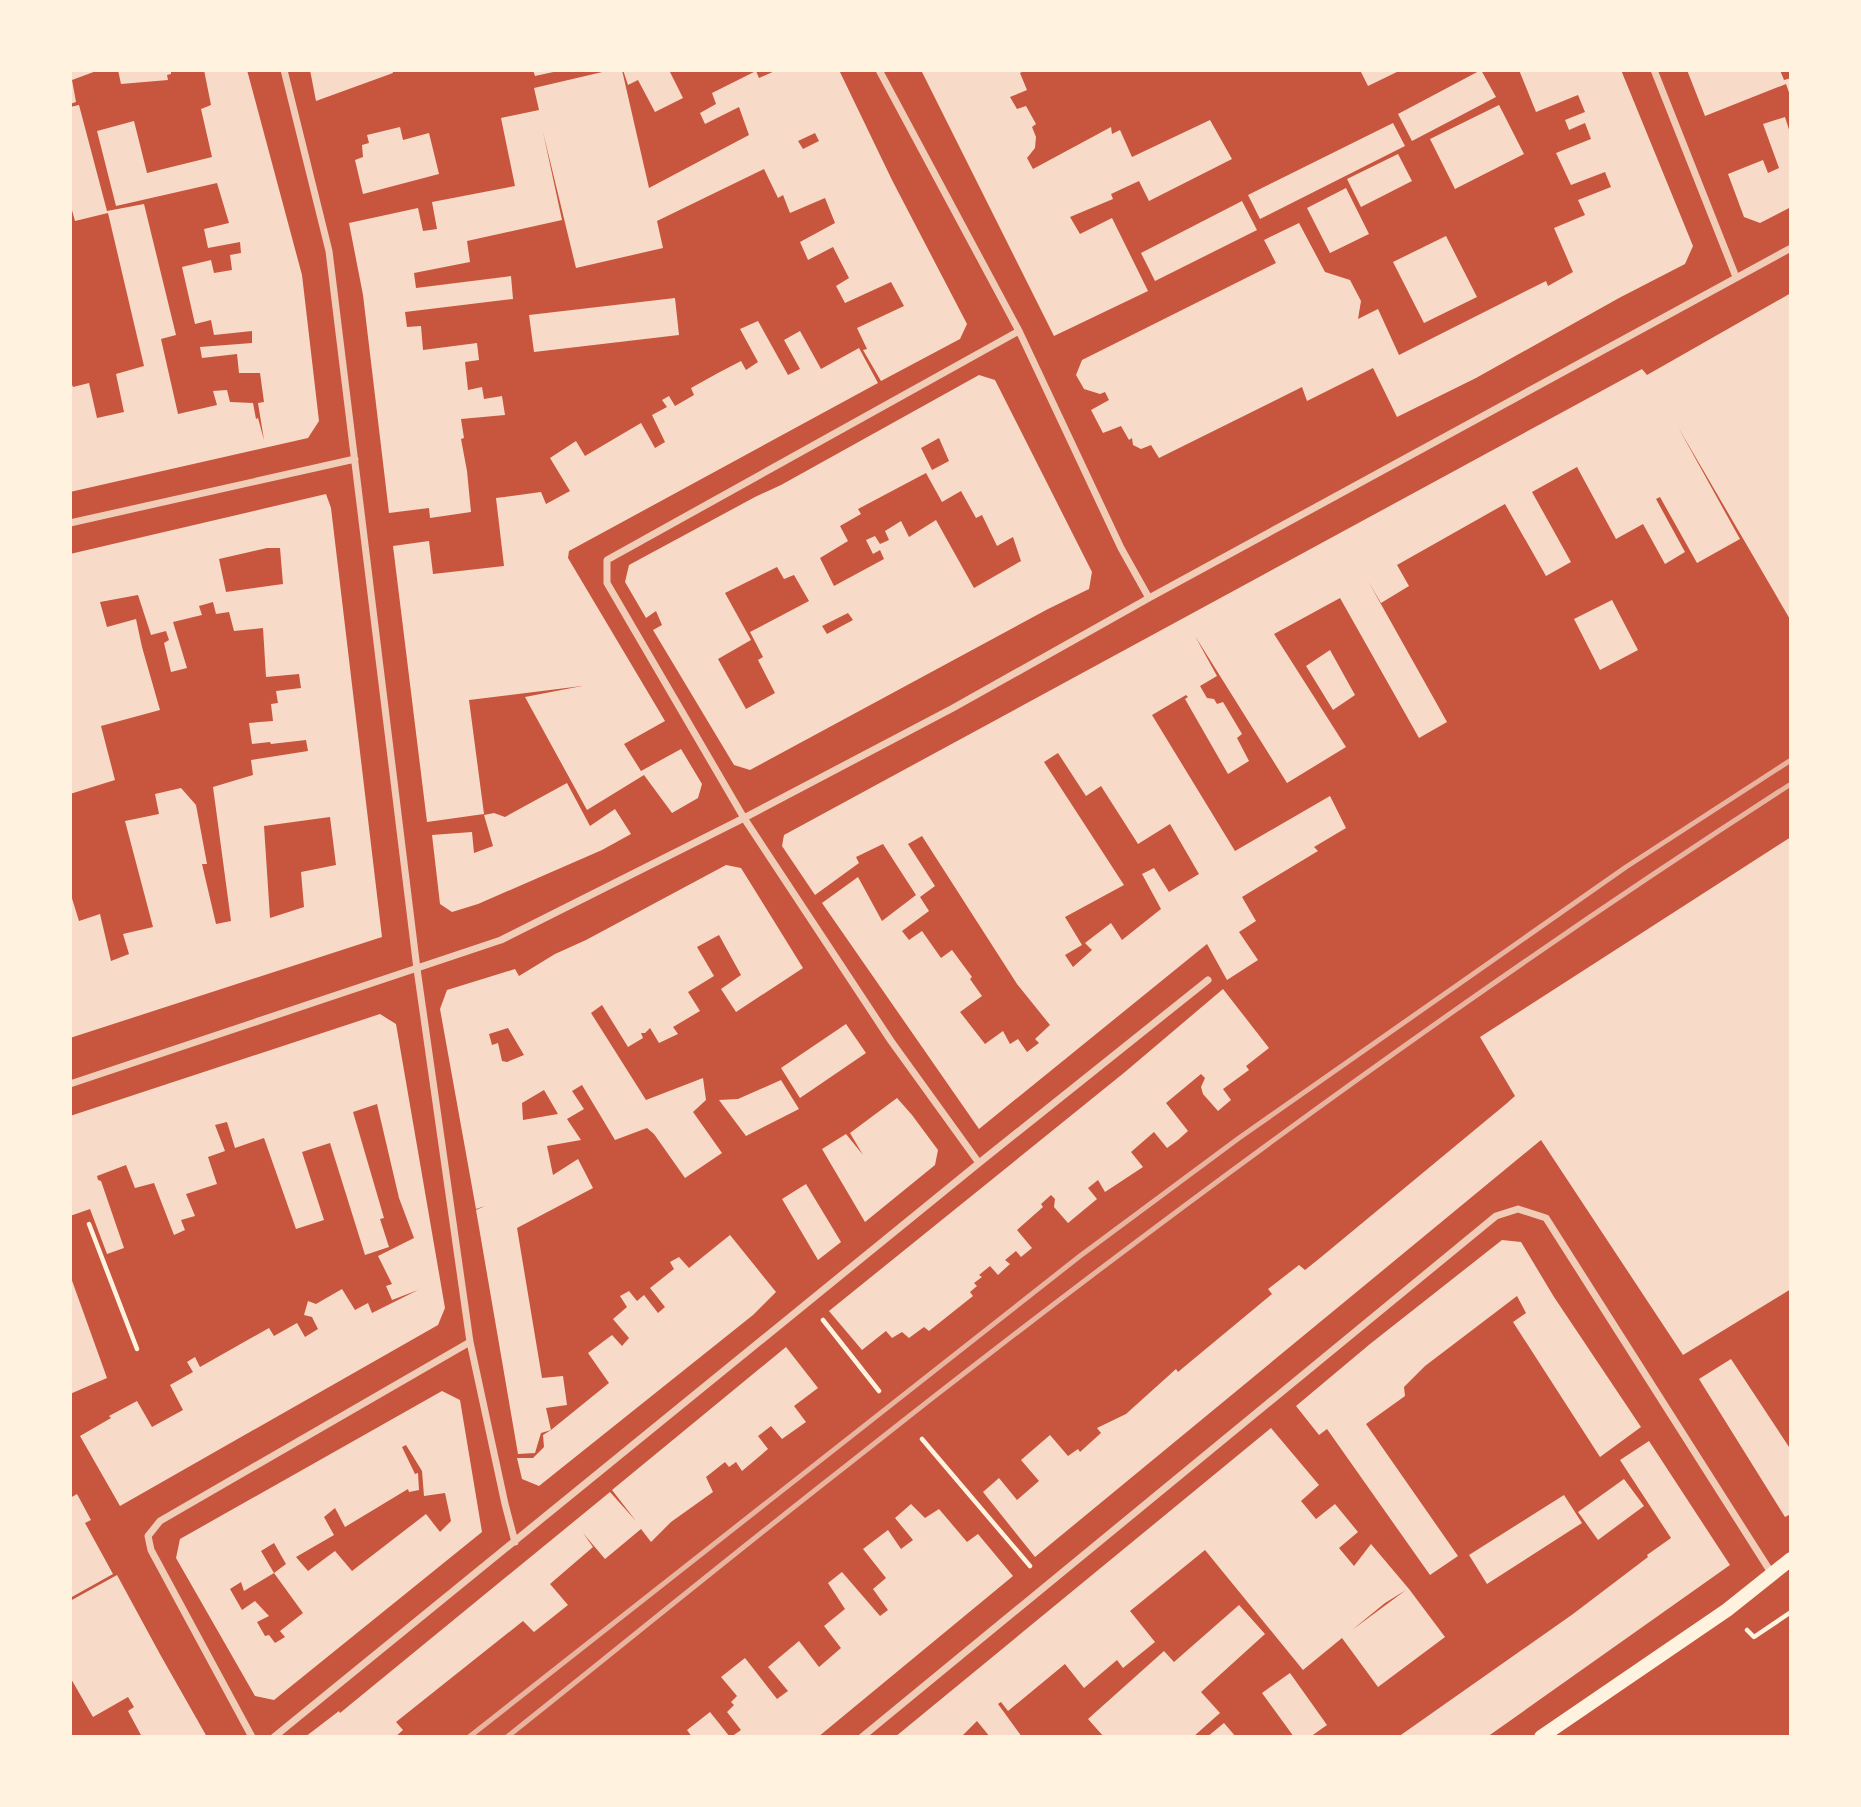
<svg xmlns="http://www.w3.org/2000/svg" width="1861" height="1807" font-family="Helvetica,sans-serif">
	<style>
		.building { fill: #f7dbc8; fill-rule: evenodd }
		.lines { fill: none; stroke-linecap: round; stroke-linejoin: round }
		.path { stroke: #fff3e0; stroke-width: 4.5 }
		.minor { stroke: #f1ccb7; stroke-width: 7 }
		.secondary { stroke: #fff3e0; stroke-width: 14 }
		.rail { stroke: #e9b49f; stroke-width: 5 }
	</style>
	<rect width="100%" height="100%" fill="#c8553d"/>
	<path class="building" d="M70,70H99L72,80L76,102L70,104Z
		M118,70H171V74L167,75L168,80L121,84Z
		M204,70H247L302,275L319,421L308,438L70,492V380L73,387L89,383L97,418L124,412L116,374L144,366L108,213L75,221L70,203V107L79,105L107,211L144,204L176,335L161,339L178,414L217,405L213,391L227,390L230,402L253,403L256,419L258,418L264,440L258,403L264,402L260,373H239L237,354L202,358L200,347L252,343V331L214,335L211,320L195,324L182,267L211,260L214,273L232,270L230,255L241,253L240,242L208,248L204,229L229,223L217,183L116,206L97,131L134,121L147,173L212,157L201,109L211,105Z
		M310,70H392L393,73L316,101Z
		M533,70H558V71L535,76Z
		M611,70H622L649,188L749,135L739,107L705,124L700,113L716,104L712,93L756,71L759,78L777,70H839L892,180L967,324L960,339L881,381L863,350L867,349L857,328L904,306L891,282L845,303L836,286L849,278L833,247L808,260L800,242L835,223L825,198L790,213L783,195L778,198L764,169L657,221L663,248L576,268L543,132L562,220L467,241L470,262L414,273L416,288L511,276L513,299L405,312L407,327L421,326L423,350L477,343L479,360L465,362L468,390L482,387L484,399L502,396L505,415L461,419L464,438L461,439L467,471L471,512L430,518L429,508L389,513L363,295L349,223L418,208L423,231L437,229L432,202L515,186L501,118L539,110L534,88ZM815,133L819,141L803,149L798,141Z
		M623,70H669L683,98L655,112L638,80L628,85Z
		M921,70H1025L1020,73L1027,90L1010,97L1017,109L1026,106L1036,124L1032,127L1036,137L1035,148L1027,158L1033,169L1111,127L1112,134L1120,130L1132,157L1210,120L1232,159L1149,201L1139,181L1111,194L1113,199L1070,217L1080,234L1112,218L1148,291L1054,336Z
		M1360,70H1401L1368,86Z
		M1481,70L1496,97L1412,141L1398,114Z
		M1519,70H1621L1693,246L1685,264L1619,298L1476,378L1397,417L1373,368L1307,401L1302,387L1159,458L1151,445L1141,449L1133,445L1132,438L1129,440L1121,426L1103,433L1091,410L1109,400L1105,392L1100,394L1084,389L1076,375L1082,360L1276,263L1264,240L1299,223L1325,272L1350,280L1361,301L1358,319L1378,309L1399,355L1546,281L1548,286L1573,272L1554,228L1585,215L1578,200L1611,187L1605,172L1571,185L1556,153L1591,139L1585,123L1569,130L1565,120L1585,112L1578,95L1536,112Z
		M1687,70H1780L1784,80L1791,78V98L1786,84L1705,116Z
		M1499,105L1524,154L1455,189L1430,139Z
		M1785,117L1791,136V207L1760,223L1744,217L1728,174L1763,160L1768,173L1779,168L1763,124Z
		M1393,123L1405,146L1260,219L1248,195Z
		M400,127L403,140L429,133L439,174L363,194L355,160L363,157L362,145L369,143L367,135Z
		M1398,154L1412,181L1361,207L1347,179Z
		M1346,188L1369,234L1330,253L1307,208Z
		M1242,201L1257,230L1155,281L1141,253Z
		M1446,236L1477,297L1424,323L1393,262Z
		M1791,293V621L1678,427L1740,539L1697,563L1660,497L1656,499L1685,552L1665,564L1643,524L1616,539L1577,467L1532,492L1571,562L1546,576L1505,504L1397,565L1409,586L1381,603L1368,581L1447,722L1419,738L1340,598L1274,634L1346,747L1287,783L1195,636L1217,676L1200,686L1207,698L1214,699L1217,704L1223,702L1242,734L1237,738L1249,761L1228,774L1185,699L1188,697L1186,695L1152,715L1235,851L1330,796L1346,828L1314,847L1318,851L1242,897L1256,921L1239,932L1258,960L1227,980L1207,944L979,1129L822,903L858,877L882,921L916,895L883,844L856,857L859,863L815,895L782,846L784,835L1642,369L1647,375ZM1058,753L1086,796L1101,786L1138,844L1170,824L1199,874L1169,892L1154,868L1142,874L1161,909L1122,940L1111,923L1085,943L1092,950L1073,967L1065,955L1082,945L1065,917L1124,885L1044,762ZM922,836L1017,984L1050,1025L1035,1039L1039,1043L1027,1052L1018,1039L1010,1044L1003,1031L985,1044L960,1012L982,996L970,979L972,977L952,950L941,958L922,931L909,940L902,931L929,911L920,897L935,886L908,844Z
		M675,298L679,335L534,352L529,315Z
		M758,321L788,375L800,369L784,340L800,331L821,369L859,348L878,383L569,551L568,558L665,721L624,744L641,771L681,749L702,784L698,798L672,813L644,775L587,810L525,697L582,686L469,700L484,814L427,822L393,546L429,541L433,574L504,566L496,498L541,492L546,504L570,491L550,458L576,441L585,456L641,423L655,448L665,442L652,415L667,407L662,400L669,396L675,406L694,395L691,388L718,373L741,361L746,370L758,362L740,329Z
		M979,375L995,380L1092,572L1089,589L1048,609L750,770L734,765L653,630L662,625L656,611L646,618L625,582L629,565L755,497L781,485ZM939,438L949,461L932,470L921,448ZM926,473L942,502L961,491L976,518L982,515L997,546L1013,537L1021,561L974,588L936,520L909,537L901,521L885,531L889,540L880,544L875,536L866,540L873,554L880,550L884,559L834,586L820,558L848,541L840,526L861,514L858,509ZM777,567L784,579L794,575L809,601L750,632L763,657L758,660L775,693L746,709L718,659L751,640L725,593ZM848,613L853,620L827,634L822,626Z
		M326,494L331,508L382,937L70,1038V981L72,980L70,973V892L79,921L100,914L111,961L129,954L123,934L153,927L125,821L159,814L155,794L181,788L196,805L207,864H202L216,924L231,921L213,787L253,775L251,760L308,751L306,740L271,744L270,742L252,744L249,723L273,721L271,704L278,703L276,691L301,688L299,674L266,677L263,628L234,631L229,612L216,614L213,602L199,606L202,615L173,622L187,668L171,672L164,643L169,640L166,631L151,635L138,595L100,602L107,627L136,619L142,647L160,710L101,726L115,780L70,794V554ZM267,548H280L283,584L226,592L219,559ZM330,817L336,865L301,872L304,907L270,918L264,826Z
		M1612,600L1638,650L1600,670L1574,619Z
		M1330,650L1355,695L1333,710L1306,666Z
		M567,783L590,826L615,809L631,834L602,850L478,904L452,912L440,904L432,835L472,832L474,853L493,846L484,815L494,813L505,817Z
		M1791,837V1289L1683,1355L1541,1140L1035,1557L983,1492L999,1478L1017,1500L1039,1481L1021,1460L1050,1435L1068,1456L1078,1449L1080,1452L1101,1433L1097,1428L1126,1414L1176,1369L1178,1372L1272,1294L1268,1289L1299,1265L1305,1270L1320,1258L1506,1104L1515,1096L1480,1037Z
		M726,865L741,868L803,968L736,1012L721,989L741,975L719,935L697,947L714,976L688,992L700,1011L673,1027L678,1034L659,1043L650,1028L645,1033H641L643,1038L628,1047L602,1005L591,1013L646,1100L703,1078L706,1100L693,1112L722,1153L685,1178L654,1134L647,1128L615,1140L582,1085L572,1091L584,1109L567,1119L581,1140L547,1146L553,1175L578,1159L593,1188L517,1228L542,1378L563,1376L567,1405L546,1408L551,1430L609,1383L588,1353L612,1335L622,1346L629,1338L613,1319L627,1307L620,1296L629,1291L637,1301L644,1295L658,1313L665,1307L650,1288L674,1269L670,1262L679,1257L689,1268L730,1235L776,1292L753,1315L539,1486L522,1479L517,1458H533L544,1447L543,1435L551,1430L541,1433L535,1453L518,1454L476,1210L485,1206L476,1209L440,1009L447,990L515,969L519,976L555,954L586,940ZM508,1028L524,1055L507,1062L502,1061L498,1043L492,1045L489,1034ZM544,1090L558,1114L523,1120L522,1103Z
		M1223,989L1269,1048L1246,1066L1249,1070L1223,1089L1231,1100L1218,1111L1203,1094L1201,1087L1205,1078L1201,1074L1166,1103L1188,1131L1178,1140L1167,1148L1154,1132L1131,1152L1143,1167L1105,1192L1098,1180L1088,1188L1097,1199L1068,1223L1054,1207L1055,1199L1051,1195L1041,1204L1043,1207L1017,1230L1032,1248L1021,1257L1016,1251L1005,1260L1010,1264L998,1275L990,1266L979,1275L982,1277L974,1283L977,1286L970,1292L973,1296L929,1331L924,1327L909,1338L902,1332L892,1338L886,1331L862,1350L829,1311L1125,1072Z
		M380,1014L396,1024L445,1308L438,1325L120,1506L80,1436L111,1418L109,1416L137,1401L152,1427L183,1410L170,1385L193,1372L187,1362L195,1357L200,1367L269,1328L274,1336L297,1323L305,1337L318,1329L312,1317L304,1315L308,1301L316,1304L342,1289L355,1310L368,1303L372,1313L418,1290L392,1300L386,1286L392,1284L378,1256L414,1238L399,1198L377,1104L353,1112L384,1218L380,1219L389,1247L365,1255L330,1143L302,1152L324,1220L296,1229L264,1138L235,1148L227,1122L215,1125L225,1151L208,1157L217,1184L186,1194L195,1216L181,1220L185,1230L174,1235L154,1183L135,1188L126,1165L97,1176L98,1180L101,1181L124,1248L107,1254L90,1209L70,1216V1116Z
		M846,1024L866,1053L800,1098L781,1068Z
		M781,1080L799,1109L746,1136L719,1100L738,1099Z
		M897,1098L912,1115L938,1150L935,1165L865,1222L822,1149L846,1134L863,1155L850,1133Z
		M806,1184L841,1242L818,1260L782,1199Z
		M1502,1240L1521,1242L1554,1297L1641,1427L1600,1457L1513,1322L1526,1313L1517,1296L1425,1366L1404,1387L1405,1396L1366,1424L1458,1556L1430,1575L1327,1429L1319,1435L1296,1406L1370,1344Z
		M70,1275L107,1378L70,1394Z
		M786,1347L818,1388L794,1406L806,1422L782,1439L771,1426L758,1436L768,1449L742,1471L736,1462L729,1467L725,1462L706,1477L713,1492L671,1522L651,1542L641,1529L605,1559L583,1533L593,1547L550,1584L568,1605L534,1632L523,1621L396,1722L403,1730L395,1737H305L339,1711L340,1713L610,1492L636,1521L612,1490Z
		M1731,1359L1791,1450V1514L1785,1517L1699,1379Z
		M442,1391L460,1400L482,1532L274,1700L255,1696L176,1558L180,1539ZM406,1445L422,1471L424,1496L445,1493L451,1521L440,1532L426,1514L352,1571L335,1551L308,1571L296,1557L334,1535L324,1517L335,1508L345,1527L408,1489L409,1492L419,1490L418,1473L415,1474L402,1447ZM274,1543L286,1564L274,1573L261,1551ZM274,1573L303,1613L280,1631L285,1637L275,1643L269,1635L265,1636L257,1622L269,1616L255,1601L242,1610L230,1589L241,1582L244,1591Z
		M1271,1428L1319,1485L1301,1501L1316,1519L1335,1504L1358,1532L1339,1548L1354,1566L1371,1544L1409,1589L1445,1637L1378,1687L1342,1638L1303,1670L1205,1550L1130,1611L1155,1642L1123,1668L1117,1660L1084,1688L1065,1664L1008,1711L1001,1702L998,1704L1022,1737H990L977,1721L961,1737H895ZM1406,1590L1352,1630L1385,1603Z
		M1649,1441L1730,1565L1487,1737H1398L1573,1614L1648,1557L1647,1555L1671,1538L1620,1460Z
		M1624,1479L1644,1506L1598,1540L1578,1512Z
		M77,1494L91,1520L85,1523L113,1574L70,1598V1498Z
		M1564,1495L1582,1523L1487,1584L1469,1555Z
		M911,1504L925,1518L939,1509L967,1542L978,1534L1013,1576L818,1737H731L741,1730L727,1712L734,1705L731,1702L737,1696L721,1677L745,1658L777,1699L788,1691L768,1667L799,1641L819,1667L841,1648L824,1626L845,1609L828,1583L842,1572L880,1616L888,1610L873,1589L886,1578L863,1549L888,1530L901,1549L913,1540L895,1518Z
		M117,1575L161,1656L207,1737H142L128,1711L134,1707L128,1697L93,1717L70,1677V1601Z
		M1239,1605L1265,1634L1201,1692L1220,1713L1193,1737H1104L1088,1719L1164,1651L1174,1662Z
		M1290,1673L1327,1725L1310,1737H1294L1262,1693Z
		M710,1712L730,1737H692L687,1730Z
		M1224,1723L1236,1737H1207Z"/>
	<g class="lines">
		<path class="path" d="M89,1224L137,1349
			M823,1320L879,1391
			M922,1439L1030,1566
			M1747,1630L1754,1637L1791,1612"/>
		<path class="minor" d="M284,70L329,251L417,969L470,1342L505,1504L515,1542
			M879,70L1019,331L1121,548L1149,598
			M1654,70L1736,277
			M70,523L355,459
			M70,1084L501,940L744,818L953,708L1149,598L1791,248
			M979,1163L891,1041L744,818L607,583V560L1019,331
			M252,1737L151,1550L148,1536L160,1521L470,1342
			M274,1737L979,1163L1208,980
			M862,1737L1496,1216L1518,1209L1546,1218L1772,1574"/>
		<path class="secondary" d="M1541,1737L1727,1610L1791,1559"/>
		<path class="rail" d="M469,1737L1080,1256L1239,1138L1626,867L1791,760
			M507,1737C620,1647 732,1555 846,1466C1150,1225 1465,994 1791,784"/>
	</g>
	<rect width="1861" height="1807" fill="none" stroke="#fff3e0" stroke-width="144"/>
</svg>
